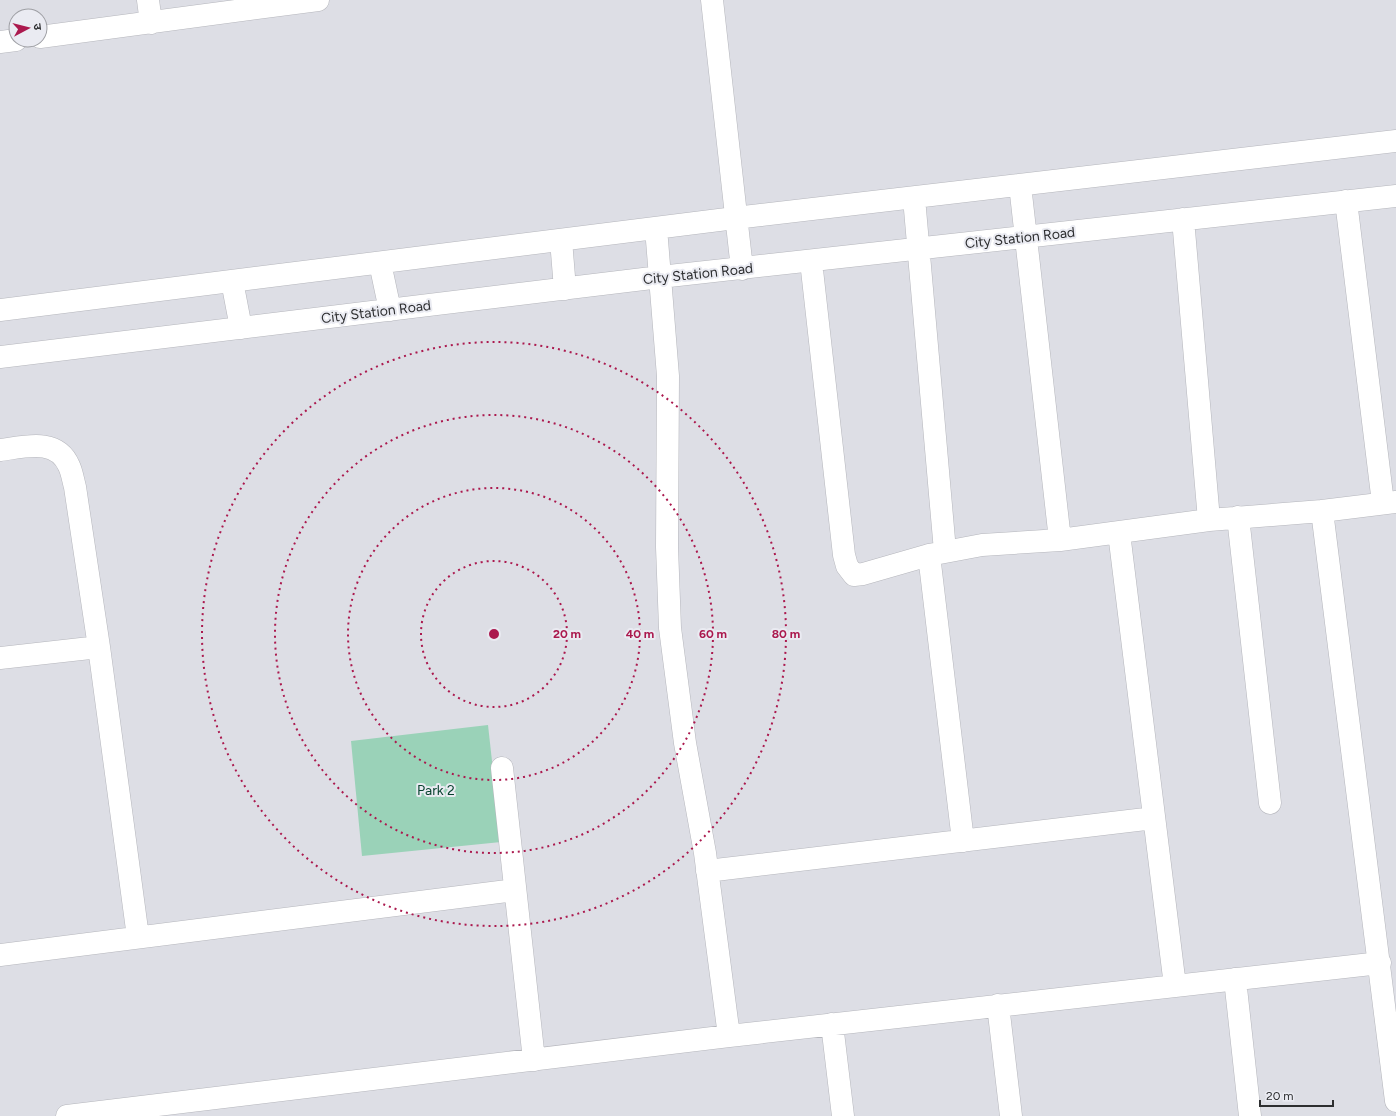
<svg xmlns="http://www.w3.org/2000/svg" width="1396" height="1116" font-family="Figtree,'Noto Sans Devanagari',sans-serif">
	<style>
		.green { fill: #9ad2b8 }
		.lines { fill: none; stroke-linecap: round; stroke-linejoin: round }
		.minor-casing { stroke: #b5b6bc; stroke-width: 23 }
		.minor { stroke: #fff; stroke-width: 22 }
		.ring { fill: none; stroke: #ab194e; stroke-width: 2; stroke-dasharray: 2 4 }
		.labels { text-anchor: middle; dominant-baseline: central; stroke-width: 4; stroke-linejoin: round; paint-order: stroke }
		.street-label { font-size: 14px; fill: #2d2e30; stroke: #eaebf2 }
		.park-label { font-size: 14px; fill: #08432f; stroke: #eaebf2 }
		.centre { fill: #ab194e; stroke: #eaebf2; stroke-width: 2 }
		.ring-label { font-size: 12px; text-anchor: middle; font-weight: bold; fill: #ab194e; stroke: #eaebf2; stroke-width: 4; stroke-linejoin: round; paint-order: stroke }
	</style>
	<rect width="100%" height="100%" fill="#dddee5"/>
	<path class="green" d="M488,725L501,842L362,856L351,741Z"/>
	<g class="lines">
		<defs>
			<path id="minor" d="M148,0L151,23
				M712,0L742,269
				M40,37L318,0
				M0,42L16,40
				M1020,185L1060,540
				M914,198L945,551
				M1346,201L1383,503
				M1183,219L1209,520
				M656,228L668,376L667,547L670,628L685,743L705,853L729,1036
				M561,240L565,289
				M811,261L844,555L847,566L854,575L863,574L929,555L982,545L1060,540L1209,520L1322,511L1396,502
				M380,263L390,310
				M232,281L241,328
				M0,310L735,218L1396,141
				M0,357L660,277L1396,196
				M0,450C24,447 57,437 69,466C72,472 73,480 75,487L99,647L138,937
				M1322,511L1396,1101
				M1238,517L1270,803
				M1119,533L1175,986
				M929,555L963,841
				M0,658L99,647
				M502,768L534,1060
				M707,871L1154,818
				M0,955L515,890
				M1235,979L1250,1116
				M998,1005L1011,1116
				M832,1024L843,1116
				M67,1116L729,1036L1380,963"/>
		</defs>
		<use href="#minor" class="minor-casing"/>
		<use href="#minor" class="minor"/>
	</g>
	<g class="ring">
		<circle cx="494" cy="634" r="73"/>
		<circle cx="494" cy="634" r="146"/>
		<circle cx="494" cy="634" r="219"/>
		<circle cx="494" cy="634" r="292"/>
	</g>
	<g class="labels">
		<g class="street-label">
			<text transform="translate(1020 238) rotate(-6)">City Station Road</text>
			<text transform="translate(698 274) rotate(-6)">City Station Road</text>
			<text transform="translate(376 312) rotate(-7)">City Station Road</text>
		</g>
		<g class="park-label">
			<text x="436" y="790">Park 2</text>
		</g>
	</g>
	<circle cx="494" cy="634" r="6" class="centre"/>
	<g class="ring-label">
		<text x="567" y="638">20 m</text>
		<text x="640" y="638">40 m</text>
		<text x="713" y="638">60 m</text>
		<text x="786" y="638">80 m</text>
	</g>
	<g transform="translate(28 28) rotate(83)"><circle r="19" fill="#eaebf2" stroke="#9e9fa4"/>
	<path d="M0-3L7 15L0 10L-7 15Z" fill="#ab194e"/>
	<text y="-6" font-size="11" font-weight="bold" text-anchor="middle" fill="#2d2e30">उ</text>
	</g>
	<path d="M1260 1100v6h73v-6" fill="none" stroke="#2d2e30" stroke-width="2"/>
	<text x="1266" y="1100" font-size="12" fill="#2d2e30" stroke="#eaebf2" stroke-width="3" paint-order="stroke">20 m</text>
</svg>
